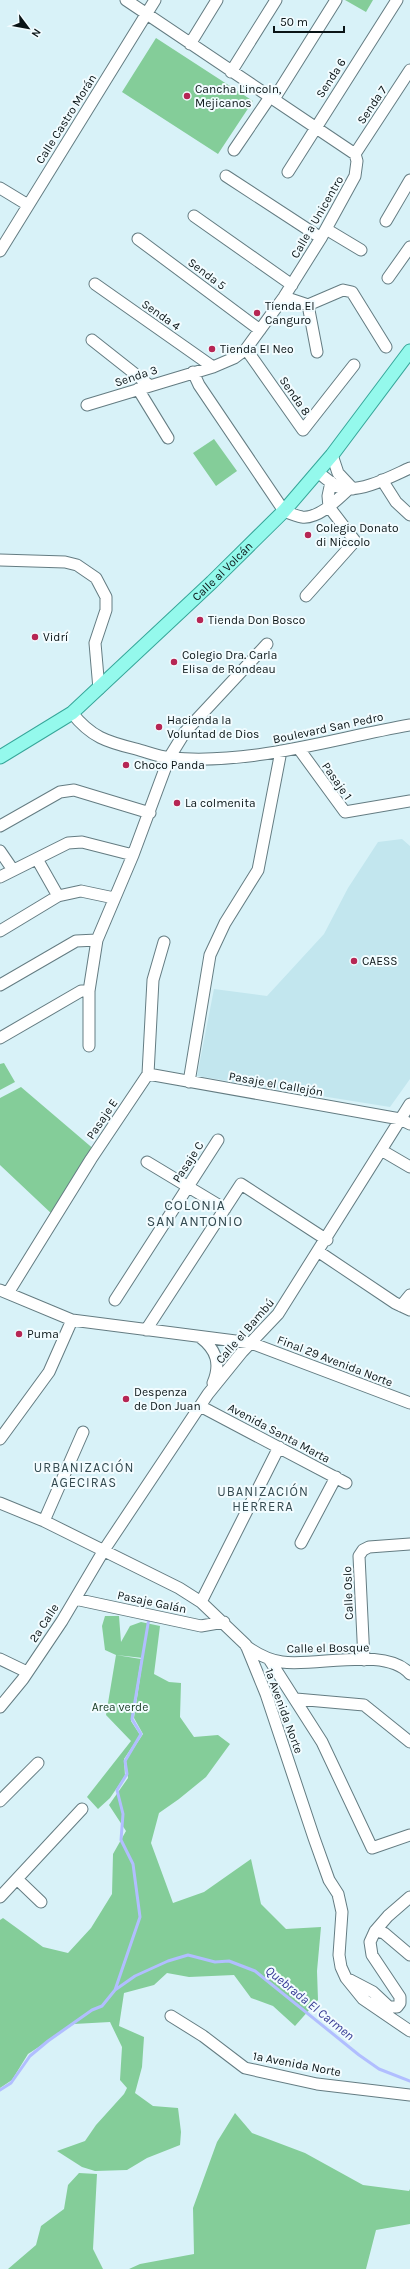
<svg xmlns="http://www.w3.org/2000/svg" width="410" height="2269" font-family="Karla,sans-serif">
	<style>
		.built { fill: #c2e6ee }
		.green { fill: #84cd99 }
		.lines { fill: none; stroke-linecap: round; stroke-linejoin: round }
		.stream { stroke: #b1beff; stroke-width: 3 }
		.minor-casing { stroke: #647c82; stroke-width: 13 }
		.major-casing { stroke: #36a699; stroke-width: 15 }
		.minor { stroke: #fff; stroke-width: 11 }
		.major { stroke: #94f9ec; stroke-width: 13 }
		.poi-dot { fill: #b62654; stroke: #f2fcff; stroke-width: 1.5 }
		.labels { text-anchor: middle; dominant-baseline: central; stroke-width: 4; stroke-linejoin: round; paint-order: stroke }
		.street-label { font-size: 12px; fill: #0a1416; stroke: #f2fcff }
		.poi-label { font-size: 12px; fill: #0a1416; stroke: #f2fcff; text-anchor: start }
		.park-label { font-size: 12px; fill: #183b23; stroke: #f2fcff }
		.neighbourhood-label { font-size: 13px; letter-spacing: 1px; fill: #344a50; stroke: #f2fcff }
		.water-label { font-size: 13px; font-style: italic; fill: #353994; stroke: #f2fcff }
		.quarter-label { font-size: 14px; letter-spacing: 1px; fill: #344a50; stroke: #f2fcff }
	</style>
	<rect width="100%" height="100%" fill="#d8f2f8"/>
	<path class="built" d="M402,839L410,846V1079L390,1107L197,1076L214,989L267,996L324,934L348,888L378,842Z"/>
	<path class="green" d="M345,0H373L366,12Z
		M156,38L253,101L218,154L122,92Z
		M214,439L237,471L216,486L193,453Z
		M4,1063L15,1082L0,1090V1064Z
		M21,1087L96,1151L53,1215L0,1165V1098Z
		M105,1616H119L121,1642L130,1626L141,1622L160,1626L154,1674L169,1682L181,1683L180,1717L194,1737L218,1735L230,1744L206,1777L179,1799L159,1813L151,1843L173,1903L204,1892L251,1859L261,1904L286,1929L321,1927L317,1971L318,2000L295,2026L273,2006L251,1998L234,1975L189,1977L167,1973L154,1985L124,1993L119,2026L144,2037L142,2067L135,2093L153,2106L178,2108L181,2132L180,2145L147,2158L127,2170L95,2171L82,2167L57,2151L85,2141L96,2125L124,2094L127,2088L120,2080L122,2047L110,2022L74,2024L28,2054L12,2080L0,2088V1920L3,1918L43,1947L68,1953L91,1928L112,1894L113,1854L126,1831L109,1805L128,1778L126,1760L143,1734L134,1718L143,1658L116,1655L105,1650L102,1626Z
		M116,1655L141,1659L131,1721L140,1735L124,1759L125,1776L110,1798L98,1809L87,1797L131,1741L106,1715Z
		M235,2113L252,2133L305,2153L363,2185L409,2191L410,2189V2224L376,2230L366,2269H129L140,2264L194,2254L193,2208L217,2142Z
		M79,2173L97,2174L93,2249L103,2269H8L36,2245L41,2226L64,2209L68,2185Z"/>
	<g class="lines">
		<path class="stream" d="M115,1990L140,1917L133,1864L121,1840L123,1814L117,1790L127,1774L125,1761L141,1734L132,1719L149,1618
			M0,2090L11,2083L30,2056L48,2041L92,2010L102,2006L115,1990L135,1976L168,1961L188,1955L215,1962L229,1961L255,1971L359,2055L379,2069L410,2081"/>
		<defs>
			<path id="minor" d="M190,44L217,0
				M231,72L276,0
				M274,99L336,0
				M234,150L270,97
				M355,154L410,70
				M288,172L397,0
				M226,176L321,238
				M0,188L28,205
				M194,216L292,285
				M386,221L410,180
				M326,229L361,250
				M138,239L260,330
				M0,251L155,0
				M388,278L410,247
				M95,284L213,367
				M284,297L308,305L343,290L352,292L386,347
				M308,305L317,352
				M92,340L149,385
				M246,349L303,430L354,365
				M193,372L199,385L284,511C289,513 296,516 302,517C319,519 338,499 350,488
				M138,389L168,438
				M87,405L213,367L234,358L246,349L284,297L321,238L355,176L357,161L355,154L126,0
				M332,455L338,473L353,489
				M317,472C324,476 333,486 341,488C361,493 392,476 410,468
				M382,480L396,502L410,515
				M0,560L65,562L77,565L96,578L106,597V610L95,643L99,689
				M306,596L355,541L329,507L328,496L331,482
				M72,713C91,737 107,742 136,749C147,752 159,757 171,758C253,765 330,739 410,725
				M299,749L345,812L410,801
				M0,826L60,792L74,790L150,813
				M0,851L13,870
				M37,859L58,896
				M0,877L68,843L82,842L133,855
				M0,931L58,896L81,891L114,898
				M0,985L76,941L97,940
				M0,1038L81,991H89
				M89,1046V991L97,940L133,855L169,758L185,732L267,644
				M148,1074L400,1119L410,1124
				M189,1082L210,955L225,923L258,870L281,751
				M381,1150L410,1167
				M147,1162L225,1209
				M319,1252L395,1303L410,1310
				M0,1290L72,1320L251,1343L410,1403
				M8,1293L91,1159L148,1074L153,980L164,942
				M115,1300L218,1140
				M401,1306L410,1295
				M146,1330L241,1184L327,1240
				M200,1337C217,1350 221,1364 213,1383
				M200,1406L346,1483
				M0,1439L49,1372L72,1320
				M0,1503L44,1521L179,1588L201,1602L246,1645L266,1694L314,1838L329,1880L338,1894L342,1912L339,1955L341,1967L346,1978L363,1999L410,2031
				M44,1521L83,1432
				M301,1543L336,1477
				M75,1599L201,1626L224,1622
				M201,1602L279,1447
				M246,1646C257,1654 268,1660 282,1662C316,1667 386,1646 410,1674
				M0,1659L27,1672
				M269,1659L322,1742L372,1848L410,1835
				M364,1660L359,1556L363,1550L369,1547L410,1544
				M296,1699L364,1705L410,1742
				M0,1707L23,1679L62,1621L104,1550L208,1394L242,1352L278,1314L410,1104
				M0,1801L38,1763
				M17,1879L41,1902
				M0,1897L82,1809
				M375,1931L384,1933L410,1955
				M350,1980L373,1992L389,2007H397L400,2003V1997L372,1955L370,1942L375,1931L388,1916L410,1897
				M171,2016L203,2036L245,2068L317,2084L410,2095"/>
			<g id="major">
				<path id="s1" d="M0,757L72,713L212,582L284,511L332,455L410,351"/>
			</g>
		</defs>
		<use href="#minor" class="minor-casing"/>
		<use href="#major" class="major-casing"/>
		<use href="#minor" class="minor"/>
		<use href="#major" class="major"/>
	</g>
	<g class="poi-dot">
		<circle cx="187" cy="96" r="4"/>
		<circle cx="257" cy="313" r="4"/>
		<circle cx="212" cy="349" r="4"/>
		<circle cx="308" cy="535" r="4"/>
		<circle cx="200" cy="620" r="4"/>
		<circle cx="35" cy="637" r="4"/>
		<circle cx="174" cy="662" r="4"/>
		<circle cx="159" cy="727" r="4"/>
		<circle cx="126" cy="765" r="4"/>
		<circle cx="177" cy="803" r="4"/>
		<circle cx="354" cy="961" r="4"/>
		<circle cx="19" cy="1334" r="4"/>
		<circle cx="126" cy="1399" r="4"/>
	</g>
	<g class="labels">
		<g class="street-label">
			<text transform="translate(331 78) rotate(-57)">Senda 6</text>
			<text transform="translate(372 105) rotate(-56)">Senda 7</text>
			<text transform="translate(66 119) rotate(-58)">Calle Castro Morán</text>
			<text transform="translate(317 217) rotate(-60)">Calle a Unicentro</text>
			<text transform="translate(207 274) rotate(37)">Senda 5</text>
			<text transform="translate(161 315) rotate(35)">Senda 4</text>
			<text transform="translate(136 376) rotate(-18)">Senda 3</text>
			<text transform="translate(295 396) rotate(55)">Senda 8</text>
			<text stroke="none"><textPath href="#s1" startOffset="291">Calle al Volcán</textPath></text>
			<text transform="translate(328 728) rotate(-12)">Boulevard San Pedro</text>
			<text transform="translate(337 781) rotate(55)">Pasaje 1</text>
			<text transform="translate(276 1084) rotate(10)">Pasaje el Callejón</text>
			<text transform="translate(102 1119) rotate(-56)">Pasaje E</text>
			<text transform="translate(188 1162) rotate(-57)">Pasaje C</text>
			<text transform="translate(245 1331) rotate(-49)">Calle el Bambú</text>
			<text transform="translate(335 1361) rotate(21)">Final 29 Avenida Norte</text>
			<text transform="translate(279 1433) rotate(28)">Avenida Santa Marta</text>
			<text transform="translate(348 1593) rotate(-92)">Calle Oslo</text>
			<text transform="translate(152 1602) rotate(12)">Pasaje Galán</text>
			<text transform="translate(44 1623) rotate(-57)">2a Calle</text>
			<text transform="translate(328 1648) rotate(-1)">Calle el Bosque</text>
			<text transform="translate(284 1711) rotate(70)">1a Avenida Norte</text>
			<text transform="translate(297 2064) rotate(11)">1a Avenida Norte</text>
		</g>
		<g class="poi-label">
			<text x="195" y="89">Cancha Lincoln,<tspan x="195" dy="14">Mejicanos</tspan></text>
			<text x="265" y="306">Tienda El<tspan x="265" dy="14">Canguro</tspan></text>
			<text x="220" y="349">Tienda El Neo</text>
			<text x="316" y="528">Colegio Donato<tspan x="316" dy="14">di Niccolo</tspan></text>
			<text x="208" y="620">Tienda Don Bosco</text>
			<text x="43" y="637">Vidrí</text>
			<text x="182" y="655">Colegio Dra. Carla<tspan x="182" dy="14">Elisa de Rondeau</tspan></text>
			<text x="167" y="720">Hacienda la<tspan x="167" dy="14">Voluntad de Dios</tspan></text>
			<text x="134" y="765">Choco Panda</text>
			<text x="185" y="803">La colmenita</text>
			<text x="362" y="961">CAESS</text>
			<text x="27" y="1334">Puma</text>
			<text x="134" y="1392">Despenza<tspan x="134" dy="14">de Don Juan</tspan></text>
		</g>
		<g class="park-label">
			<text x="120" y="1707">Area verde</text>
		</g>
		<g class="neighbourhood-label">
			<text x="84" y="1467">URBANIZACIÓN<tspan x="84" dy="15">AGECIRAS</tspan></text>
			<text x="263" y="1491">UBANIZACIÓN<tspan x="263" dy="15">HERRERA</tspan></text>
		</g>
		<g class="water-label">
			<text transform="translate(310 2003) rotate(39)">Quebrada El Carmen</text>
		</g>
		<g class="quarter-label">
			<text x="195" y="1205">COLONIA<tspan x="195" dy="16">SAN ANTONIO</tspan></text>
		</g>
	</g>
	<g transform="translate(28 28) rotate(122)" stroke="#f2fcff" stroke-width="3" paint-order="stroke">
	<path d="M0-3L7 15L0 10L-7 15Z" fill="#0a1416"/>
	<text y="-6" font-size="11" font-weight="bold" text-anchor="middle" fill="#0a1416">N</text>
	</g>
	<path d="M274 26v6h70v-6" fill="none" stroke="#0a1416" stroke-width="2"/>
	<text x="280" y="26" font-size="12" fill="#0a1416" stroke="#f2fcff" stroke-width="3" paint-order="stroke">50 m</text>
</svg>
